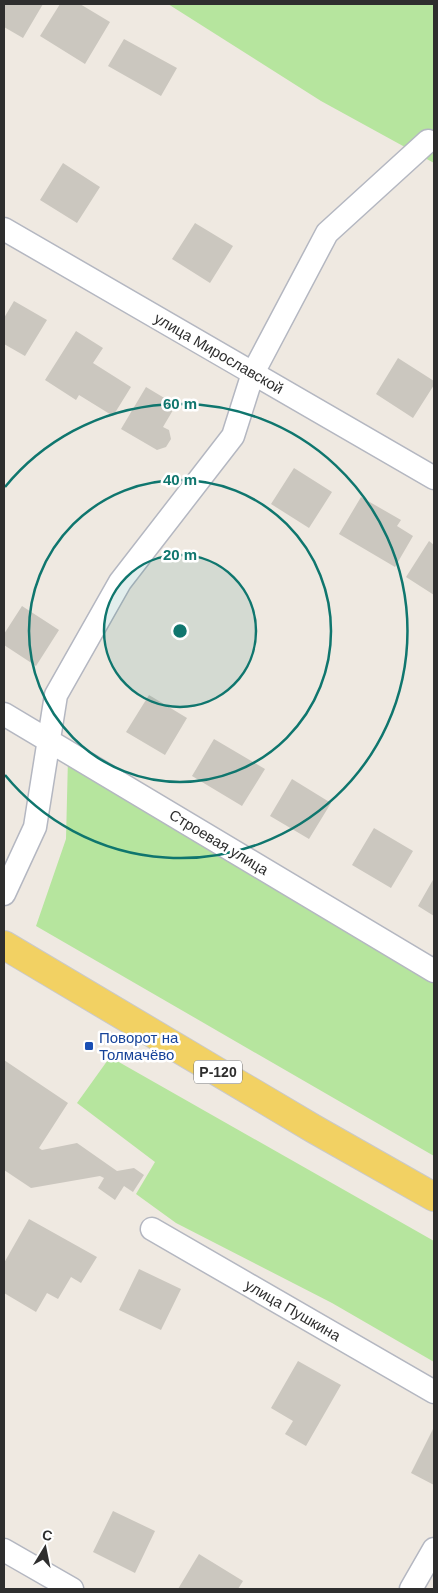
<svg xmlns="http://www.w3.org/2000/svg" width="438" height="1593" font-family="Helvetica,sans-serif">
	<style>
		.green { fill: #b6e59e }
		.building { fill: #cbc7bf }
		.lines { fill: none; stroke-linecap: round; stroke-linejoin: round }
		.minor-casing { stroke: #b4b7c1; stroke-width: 25 }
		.primary-casing { stroke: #c9c9c9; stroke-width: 30 }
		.minor { stroke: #fff; stroke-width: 22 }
		.primary { stroke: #f2d163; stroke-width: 28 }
		.ring { fill: none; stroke: #0f766e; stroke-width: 2.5 }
		.transit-dot { fill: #1a4fb4; stroke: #fff; stroke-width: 2 }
		.labels { text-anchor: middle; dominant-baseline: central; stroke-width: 5; stroke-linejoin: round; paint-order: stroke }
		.shield { fill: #fff; stroke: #6d6d6d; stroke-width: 1 }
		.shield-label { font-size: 14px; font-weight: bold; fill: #2e2e2e }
		.street-label { font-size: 15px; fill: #2e2e2e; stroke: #fff }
		.transit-label { font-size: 15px; fill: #164399; stroke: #fff; text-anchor: start }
		.centre { fill: #0f766e; stroke: #fff; stroke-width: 2.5 }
		.ring-label { font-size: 15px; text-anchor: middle; font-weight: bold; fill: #0f766e; stroke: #fff; stroke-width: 5; stroke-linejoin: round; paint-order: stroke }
	</style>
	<rect width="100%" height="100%" fill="#efe9e1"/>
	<path class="green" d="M168,4H434V163L321,101Z
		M68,758L434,978V1156L36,926L66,839Z
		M110,1057L434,1241V1362L332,1303L176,1223L136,1194L155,1162L77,1103Z"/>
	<path class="building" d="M4,4H43L23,38L4,27Z
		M60,4H80L110,22L85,64L40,36Z
		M124,39L177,68L161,96L108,66Z
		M63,163L100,187L77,223L40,200Z
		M195,223L233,246L210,283L172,259Z
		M14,301L47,320L25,356L4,344V318Z
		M76,331L103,348L93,363L131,387L113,416L79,395L76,400L45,380Z
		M398,358L434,381V385L413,418L376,394Z
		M146,387L176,405L163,427L169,430L171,439L166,447L157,450L121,429Z
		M294,468L332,492L309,528L271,504Z
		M361,497L401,520L397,526L413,536L395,567L339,534Z
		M429,541L434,545V595L406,577Z
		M22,606L59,630L36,666L4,645V634Z
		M149,695L187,718L165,755L126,732Z
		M214,739L265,769L242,806L192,776Z
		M292,779L331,803L309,839L270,816Z
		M374,828L413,851L391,888L352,865Z
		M434,878V916L418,906Z
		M4,1060L68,1103L39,1148L42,1150L77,1143L117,1171L134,1168L144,1175L133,1192L124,1186L115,1200L98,1188L104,1178L100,1176L31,1188L4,1170Z
		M29,1219L97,1257L81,1283L71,1277L58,1299L47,1293L36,1312L4,1293V1263Z
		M139,1269L181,1289L161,1330L119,1310Z
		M298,1361L341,1385L306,1446L285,1434L293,1421L271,1408Z
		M433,1429L434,1430V1485L411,1473Z
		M113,1511L155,1531L135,1573L93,1552Z
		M199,1554L243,1581L238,1589H178Z"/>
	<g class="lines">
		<defs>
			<path id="minor" d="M4,229L434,478
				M4,714L434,971
				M4,894L35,827L56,695L120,582L233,436L253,373L327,233L428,141
				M152,1229L434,1392
				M4,1550L72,1589
				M411,1589L434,1549"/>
			<path id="primary" d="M4,945L314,1129L434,1197"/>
		</defs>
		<use href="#minor" class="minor-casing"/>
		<use href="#primary" class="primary-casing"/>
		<use href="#minor" class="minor"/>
		<use href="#primary" class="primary"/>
	</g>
	<circle cx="180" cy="631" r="76" fill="#0f766e" fill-opacity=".12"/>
	<g class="ring">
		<circle cx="180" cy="631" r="76"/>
		<circle cx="180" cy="631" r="151"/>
		<path d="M5 487A227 227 0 1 1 5 775"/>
	</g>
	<rect class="transit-dot" x="84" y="1041" width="10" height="10" rx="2.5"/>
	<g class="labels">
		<rect class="shield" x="194" y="1060.5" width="48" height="23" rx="4"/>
		<g class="shield-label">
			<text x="218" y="1072">Р-120</text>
		</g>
		<g class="street-label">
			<text transform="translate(219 353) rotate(30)">улица Мирославской</text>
			<text transform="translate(219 842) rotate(31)">Строевая улица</text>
			<text transform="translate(293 1310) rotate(30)">улица Пушкина</text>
		</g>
		<g class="transit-label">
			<text x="99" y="1037">Поворот на<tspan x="99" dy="17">Толмачёво</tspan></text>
		</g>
	</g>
	<circle cx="180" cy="631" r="8" class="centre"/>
	<g class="ring-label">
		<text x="180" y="409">60 m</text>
		<text x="180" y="485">40 m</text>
		<text x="180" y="560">20 m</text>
	</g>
	<rect width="438" height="1593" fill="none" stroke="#2e2e2e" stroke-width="10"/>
	<g transform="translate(45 1548) rotate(10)" stroke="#ffffff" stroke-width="4" paint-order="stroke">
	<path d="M0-4L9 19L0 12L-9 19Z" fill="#2e2e2e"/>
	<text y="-8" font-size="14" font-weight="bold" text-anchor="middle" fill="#2e2e2e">С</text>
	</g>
</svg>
